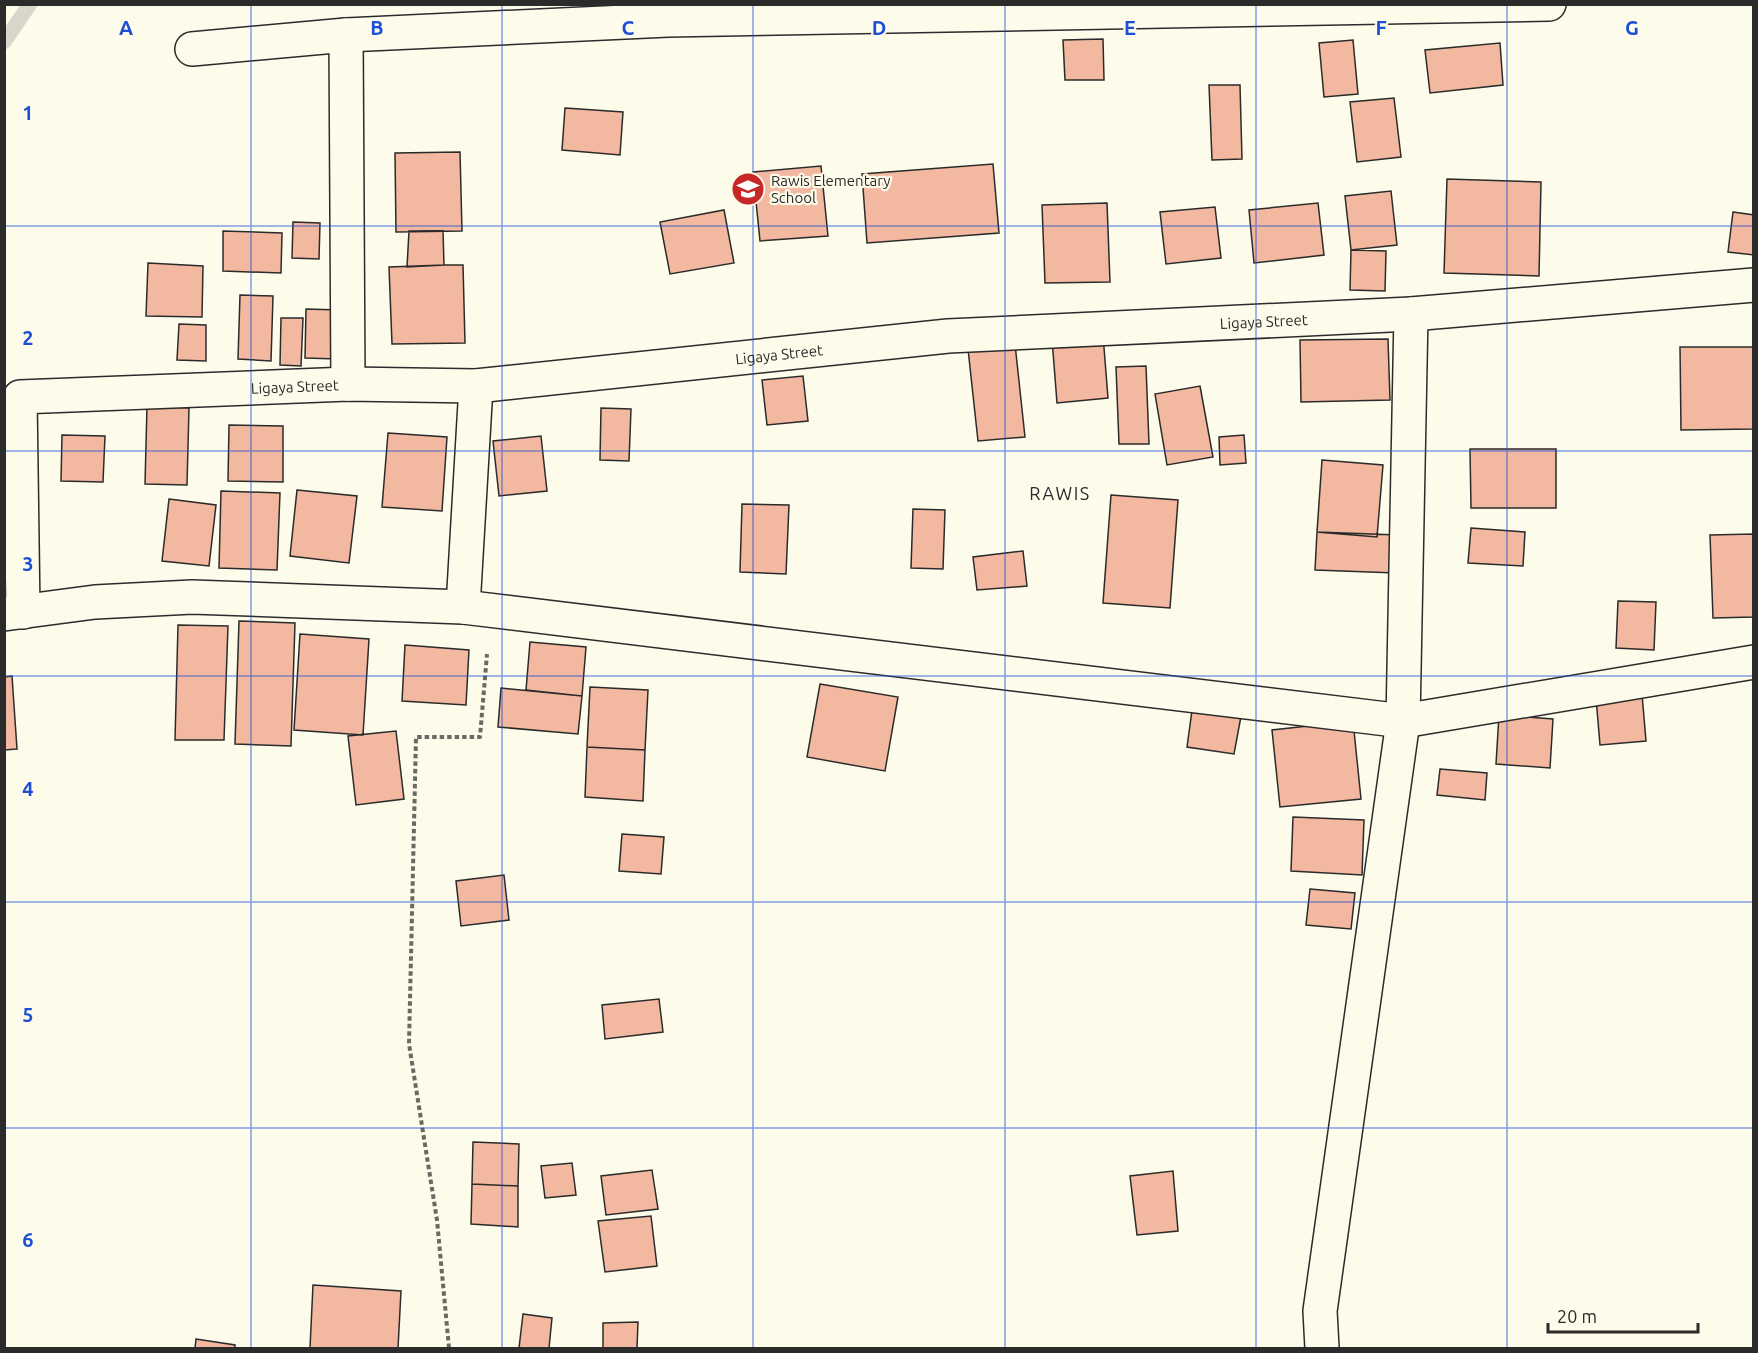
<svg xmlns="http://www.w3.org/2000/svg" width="1758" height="1353" font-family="Ubuntu,sans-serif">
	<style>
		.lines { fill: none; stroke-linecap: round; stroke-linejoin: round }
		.stream { stroke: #d8d7c9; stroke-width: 15 }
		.building { fill: #f2b8a0; stroke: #2b2b2b; stroke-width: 1.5 }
		.minor-casing { stroke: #2b2b2b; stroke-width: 36 }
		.path { stroke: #6a6964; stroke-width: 4; stroke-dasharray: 4.5 3; stroke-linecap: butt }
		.minor { stroke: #fdfbea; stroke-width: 33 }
		.grid { fill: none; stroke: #1d4ed8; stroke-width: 1.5; stroke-opacity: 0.55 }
		.labels { text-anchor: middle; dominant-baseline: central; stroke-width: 4.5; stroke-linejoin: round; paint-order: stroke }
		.poi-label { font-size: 15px; fill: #2b2b2b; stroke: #fdfbea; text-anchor: start }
		.street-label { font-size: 15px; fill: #2b2b2b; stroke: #fdfbea }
		.quarter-label { font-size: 18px; letter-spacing: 1.5px; fill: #2b2b2b; stroke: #fdfbea }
		.grid-label { font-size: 20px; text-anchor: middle; font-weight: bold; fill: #1d4ed8; stroke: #fdfbea; stroke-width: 4.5; stroke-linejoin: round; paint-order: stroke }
	</style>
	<rect width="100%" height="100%" fill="#fdfbea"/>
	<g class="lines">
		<path class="stream" d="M4,42L30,4"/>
	</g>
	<path class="building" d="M1103,39L1104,80H1065L1063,40Z
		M1353,40L1358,94L1324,97L1319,43Z
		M1500,43L1503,85L1430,93L1425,50Z
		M1209,85H1240L1242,159L1212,160Z
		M1394,98L1401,157L1357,162L1350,102Z
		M565,108L623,112L620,155L562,150Z
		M460,152L462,231L396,232L395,153Z
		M993,164L999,233L867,243L862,174Z
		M821,166L828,236L760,241L753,172Z
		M1447,179L1541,182L1539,276L1444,273Z
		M1391,191L1397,245L1351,250L1345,196Z
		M1107,203L1110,282L1045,283L1042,205Z
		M1318,203L1324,255L1254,263L1249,210Z
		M1215,207L1221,258L1166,264L1160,212Z
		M724,210L734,263L670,274L660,222Z
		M1733,212L1754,215V255L1728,252Z
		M293,222L320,223L319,259L292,258Z
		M223,231L282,233L281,273L223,271Z
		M409,231H443L444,265L407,267Z
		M1351,250L1386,251L1385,291L1350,290Z
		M148,263L203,266L202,317L146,316Z
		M444,265H463L465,343L392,344L389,267Z
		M240,295L273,296L271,361L238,359Z
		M306,309L339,310L338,359L305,358Z
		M281,318H303L301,366L280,365Z
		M179,324L206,325V361L177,360Z
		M1103,335L1108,398L1057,403L1052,339Z
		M1388,339L1390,400L1301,402L1300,340Z
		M1015,344L1025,437L978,441L968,349Z
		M1680,347H1754V429L1681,430Z
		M1146,366L1149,444H1119L1116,367Z
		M803,376L808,421L767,425L762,380Z
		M1200,386L1213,457L1167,465L1155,394Z
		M147,406L189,408L187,485L145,484Z
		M601,408L631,409L629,461L600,460Z
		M229,425L283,426V482L228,481Z
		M388,433L447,437L442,511L382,507Z
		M62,435L105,436L103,482L61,481Z
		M1244,435L1246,463L1220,465L1219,437Z
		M541,436L547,491L499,496L493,441Z
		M1470,449H1556V508H1471Z
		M1322,460L1383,465L1377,537L1317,532Z
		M297,490L357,496L349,563L290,556Z
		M221,491L280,493L277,570L219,568Z
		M1111,495L1178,500L1170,608L1103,603Z
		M169,499L216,505L209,566L162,561Z
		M742,504L789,505L786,574L740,572Z
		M913,509L945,510L943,569L911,568Z
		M1471,528L1525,532L1523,566L1468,563Z
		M1317,532L1398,535L1396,573L1315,570Z
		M1754,534V617L1713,618L1710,535Z
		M1023,551L1027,586L977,590L973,557Z
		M1618,601L1656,602L1654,650L1616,648Z
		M239,621L295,623L291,746L235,744Z
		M178,625L228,626L224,740H175Z
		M300,634L369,639L363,735L294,730Z
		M530,642L586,647L582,696L526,690Z
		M405,645L469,650L466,705L402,701Z
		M12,676L17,749L4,750V677Z
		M820,684L898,697L885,771L807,757Z
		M590,687L648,690L645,750L587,747Z
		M501,688L582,696L578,734L498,727Z
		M1642,694L1646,741L1600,745L1596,698Z
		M1193,703L1242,711L1234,754L1187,747Z
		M1499,715L1553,719L1550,768L1496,764Z
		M1353,721L1361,799L1280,807L1272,730Z
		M396,731L404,799L356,805L348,736Z
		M587,747L645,750L643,801L585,797Z
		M1440,769L1487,773L1485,800L1437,795Z
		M1293,817L1364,820L1362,875L1291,871Z
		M622,834L664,837L661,874L619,871Z
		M504,875L509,920L461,926L456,881Z
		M1310,889L1355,893L1351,929L1306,925Z
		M659,999L663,1032L605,1039L602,1005Z
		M473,1142L519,1144L518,1186L472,1184Z
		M572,1163L576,1195L545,1198L541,1166Z
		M652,1170L658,1209L606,1215L601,1176Z
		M1173,1171L1178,1231L1137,1235L1130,1176Z
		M472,1184L518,1186V1227L471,1224Z
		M651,1216L657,1266L605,1272L598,1221Z
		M313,1285L401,1291L398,1348H310Z
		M523,1314L552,1318L549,1348H519Z
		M638,1322L637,1348H603V1323Z
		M196,1339L235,1345V1348H195Z"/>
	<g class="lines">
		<defs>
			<g id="minor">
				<path d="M346,35L348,384"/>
				<path d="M192,49L346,35L668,20L1549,4"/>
				<path d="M463,607L476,386"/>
				<path id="s1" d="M23,612L20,397L348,384L476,386L948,336L1411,314L1754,285"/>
				<path d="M4,614L95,602L192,597L463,607L1403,721L1754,662"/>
				<path d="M1322,1348L1320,1311L1403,721L1411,314"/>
			</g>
		</defs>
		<use href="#minor" class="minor-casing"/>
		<path class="path" d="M449,1348L437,1220L409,1044L416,737H480L487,654"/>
		<use href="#minor" class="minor"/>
	</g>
	<path class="grid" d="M251,4V1348M502,4V1348M753,4V1348M1005,4V1348M1256,4V1348M1507,4V1348M4,226H1754M4,451H1754M4,676H1754M4,902H1754M4,1128H1754"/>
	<defs>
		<symbol id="school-disc" viewBox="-11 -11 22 22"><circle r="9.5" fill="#c62828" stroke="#fdfbea"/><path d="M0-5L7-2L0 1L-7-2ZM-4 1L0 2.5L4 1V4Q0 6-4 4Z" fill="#fff"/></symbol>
	</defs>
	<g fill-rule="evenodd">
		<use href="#school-disc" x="729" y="170" width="38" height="38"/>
	</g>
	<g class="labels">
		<g class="poi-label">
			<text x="771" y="180">Rawis Elementary<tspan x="771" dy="17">School</tspan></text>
		</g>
		<g class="street-label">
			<text stroke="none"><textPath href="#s1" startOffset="1462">Ligaya Street</textPath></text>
			<text stroke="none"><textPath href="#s1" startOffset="976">Ligaya Street</textPath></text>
			<text stroke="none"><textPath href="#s1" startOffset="490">Ligaya Street</textPath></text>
		</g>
		<g class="quarter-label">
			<text x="1060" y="493">RAWIS</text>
		</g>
	</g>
	<g class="grid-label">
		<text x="126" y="35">A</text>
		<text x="377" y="35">B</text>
		<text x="628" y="35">C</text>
		<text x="879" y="35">D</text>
		<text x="1130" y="35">E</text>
		<text x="1381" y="35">F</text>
		<text x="1632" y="35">G</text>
		<text x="28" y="120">1</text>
		<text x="28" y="345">2</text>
		<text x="28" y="571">3</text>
		<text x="28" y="796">4</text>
		<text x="28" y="1022">5</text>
		<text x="28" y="1247">6</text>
	</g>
	<rect width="1758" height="1353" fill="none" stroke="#2b2b2b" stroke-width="12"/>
	<path d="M1548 1323v9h150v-9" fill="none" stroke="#2b2b2b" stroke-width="3"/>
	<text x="1557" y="1323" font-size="18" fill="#2b2b2b" stroke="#fdfbea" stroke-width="4.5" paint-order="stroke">20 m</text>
</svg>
